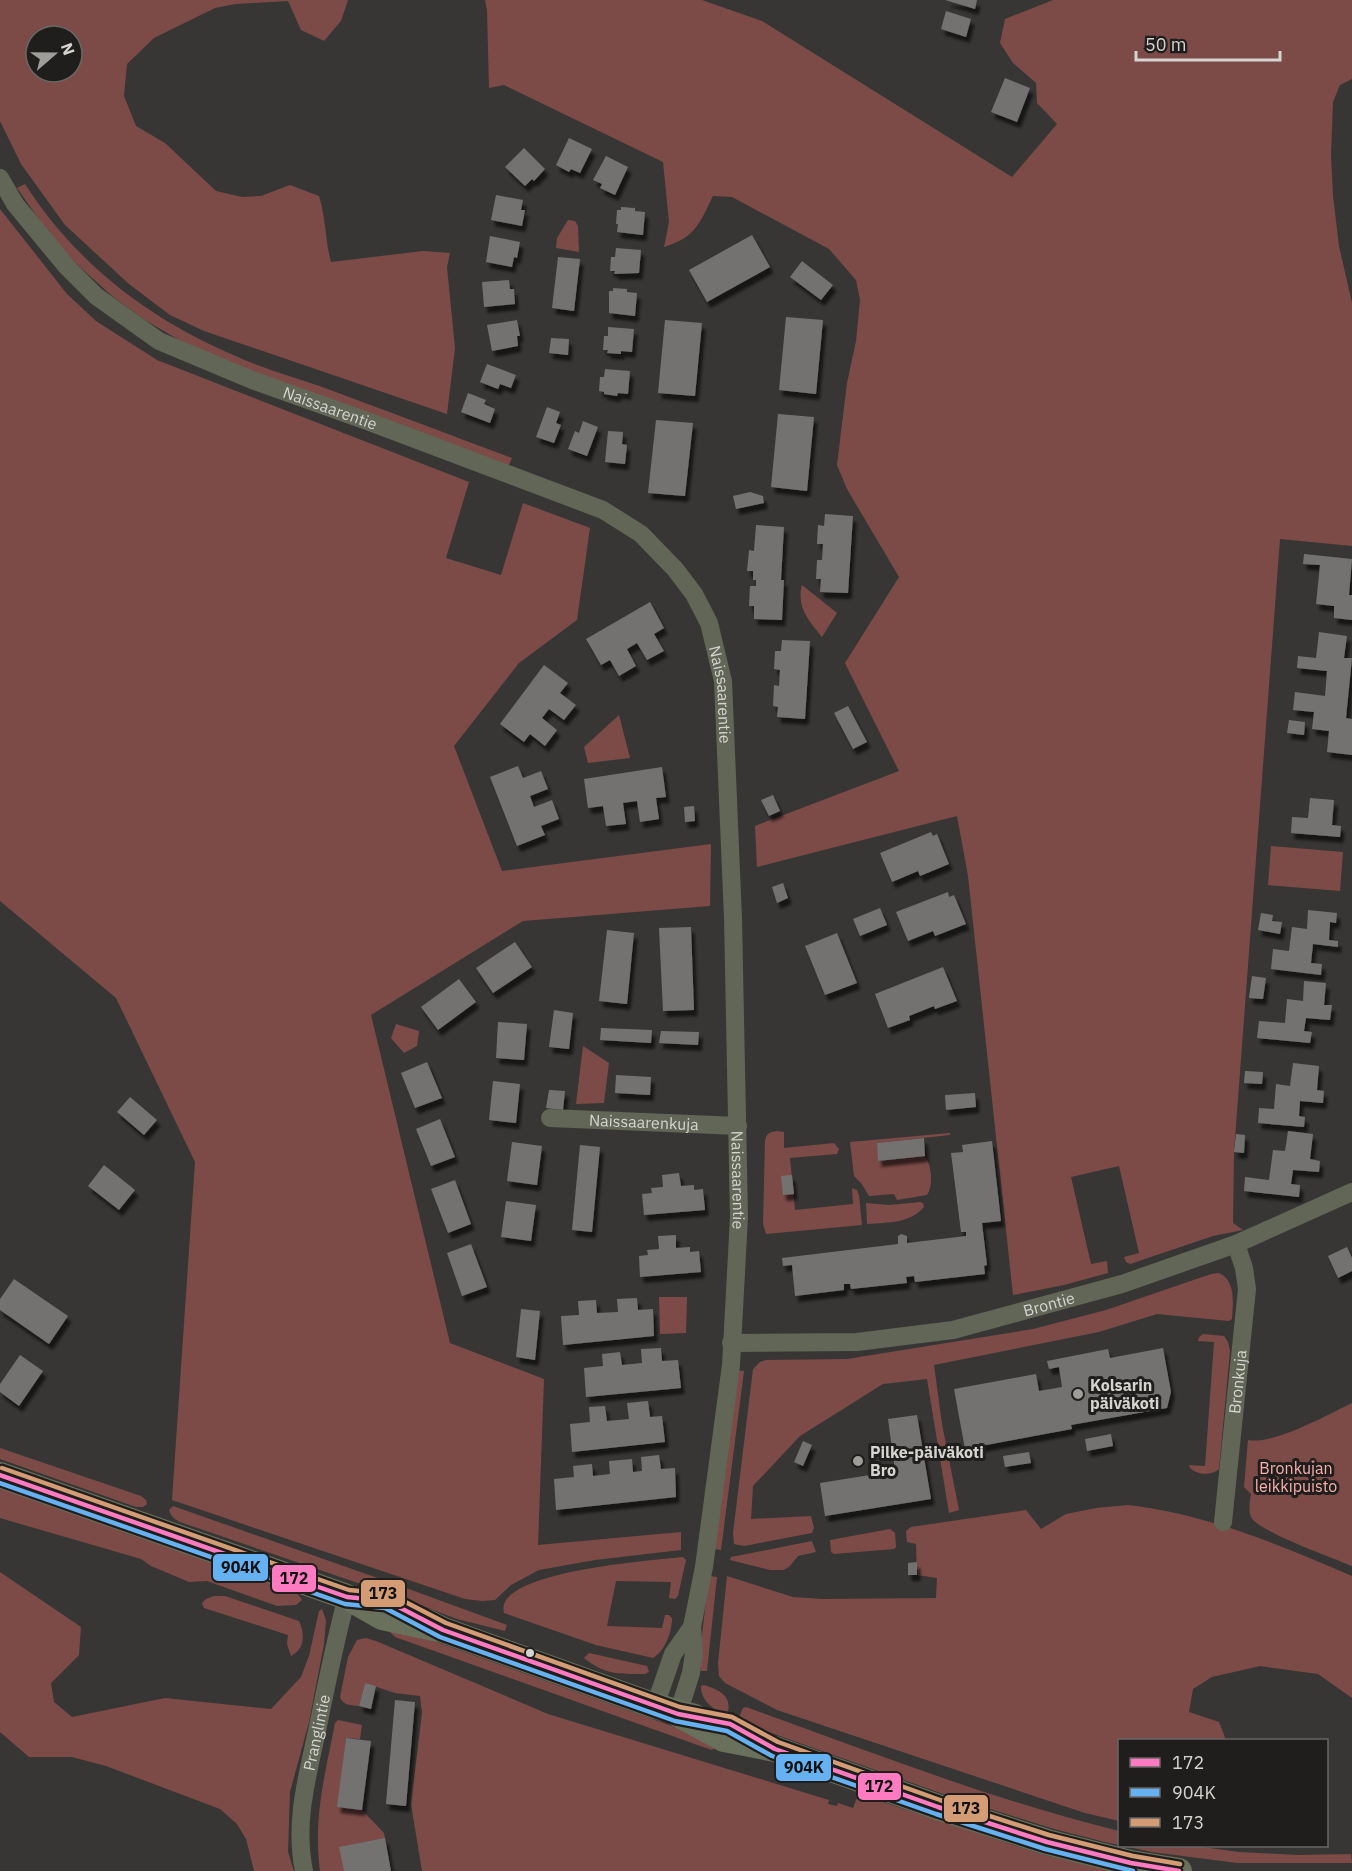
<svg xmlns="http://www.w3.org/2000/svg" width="1352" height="1871" font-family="'IBM Plex Sans',sans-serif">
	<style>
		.green { fill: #7c4b48; fill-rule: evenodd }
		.building { fill: #737270; filter: url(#shadow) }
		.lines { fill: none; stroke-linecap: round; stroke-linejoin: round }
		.street { stroke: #616656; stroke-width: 18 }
		.secondary { stroke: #69705b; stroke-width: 26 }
		.bus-1-casing { stroke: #1f1e1c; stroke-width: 9 }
		.bus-2-casing { stroke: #1f1e1c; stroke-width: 9 }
		.bus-3-casing { stroke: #1f1e1c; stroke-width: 9 }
		.bus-1 { stroke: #fe7ac1; stroke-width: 4.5 }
		.bus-2 { stroke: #66b1f2; stroke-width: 4.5 }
		.bus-3 { stroke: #d39c74; stroke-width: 4.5 }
		.poi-dot { fill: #9e9d9a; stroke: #1f1e1c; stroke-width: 2 }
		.bus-dot { fill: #d5d4d1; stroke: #1f1e1c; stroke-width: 2 }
		.labels { text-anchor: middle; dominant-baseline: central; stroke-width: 6; stroke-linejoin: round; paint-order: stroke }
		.street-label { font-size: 16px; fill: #d5d4d1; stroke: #1f1e1c }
		.poi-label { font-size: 16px; font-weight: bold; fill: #d5d4d1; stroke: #1f1e1c; text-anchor: start }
		.park-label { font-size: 16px; fill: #f8afaa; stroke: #1f1e1c }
		.line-badge { stroke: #1f1e1c; stroke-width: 2 }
		.pale-badge-label { font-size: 16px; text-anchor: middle; font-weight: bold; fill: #111 }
	</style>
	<defs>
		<filter id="shadow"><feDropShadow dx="3.5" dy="6" stdDeviation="1.5" flood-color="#0009"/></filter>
	</defs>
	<rect width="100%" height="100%" fill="#373634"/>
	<path class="green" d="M0,0H348L341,21L324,41L301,30L288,1L236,4L215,8L154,38L127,64L124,96L136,126L165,143L216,191L242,197L261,196L290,185L319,196C326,218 325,240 331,262L423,251L450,253L447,267L455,348L447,414L204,331L170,315L129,284L65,225L21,164L0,121ZM36,36H72V72H36Z
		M485,0H702L762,21L1012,177L1057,124L1037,103L1036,83L1013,63L1000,43L1005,19L1053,0H1352V79L1340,85L1333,102L1331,155L1333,196L1339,246L1352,303V546L1280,539L1234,1152L1233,1223L1243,1230L1213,1236L1130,1264L1126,1262L1124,1257L1139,1253L1119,1166L1071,1177L1091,1264L1107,1261L1108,1273L1064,1285L1013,1295L968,876L957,816L757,867L755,826L899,771L845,663L899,577L847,489L837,465L847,383L856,341L860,300L856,280L829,249L732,197L713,196C699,224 696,237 664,247L669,222L663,162L504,85L489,88L487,10Z
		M25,184C75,262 146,317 231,354C261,368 294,377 325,388C387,411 450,435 512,458L508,467L227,362L179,340L145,320L112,296L81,268L57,245L17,188Z
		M0,209L67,294L96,321L157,360L469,482L446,558L501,575L523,503L590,528L577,620L519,663L454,746L502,871L711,844L710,906L523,921L371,1015L450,1343L544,1379L538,1545L681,1532V1550L595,1560L539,1570L511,1585L495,1600L482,1601L465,1599L172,1500L195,1162L116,998L0,901Z
		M568,220L575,221L578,226L579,252L556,248L557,238Z
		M802,585L837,613L822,637C809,621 796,607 802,585Z
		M619,715L630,758L588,763L584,747Z
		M1271,846L1343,852L1340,891L1268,885Z
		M396,1024L419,1031L417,1046L404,1053L391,1038Z
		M583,1046L609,1063L604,1103L576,1104Z
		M777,1131L784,1132V1148L834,1143L839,1149L837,1154L790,1158L795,1210L853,1204L852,1188L857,1190L859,1195L862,1225L766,1234L763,1224L765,1140C767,1133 770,1132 777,1131Z
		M950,1133V1135L877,1143L879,1161L925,1156C931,1164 934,1185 927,1195L897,1200L894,1194L869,1196L861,1183L854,1176L850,1142Z
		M920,1202L923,1203L924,1207C909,1224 889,1222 867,1224L866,1203L889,1205Z
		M1219,1273C1236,1281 1233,1302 1232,1319L1229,1321L1157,1314L1099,1332L934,1365L942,1424L959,1510L949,1513L927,1379L883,1384L800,1436L753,1486L751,1519L811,1516L814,1528L812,1533L744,1546L734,1544L733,1533L753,1369L760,1362L766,1360L847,1359L1033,1329L1106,1310L1211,1274Z
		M659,1297H687L686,1333L660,1334Z
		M1203,1334L1224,1336L1228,1342L1230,1351L1219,1469C1212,1476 1197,1475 1190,1468L1189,1465L1205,1466L1214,1342L1198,1341L1199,1337Z
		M736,1370L744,1371L721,1550L714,1549Z
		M1352,1403V1566C1334,1558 1257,1531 1251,1517C1248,1511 1250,1501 1251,1494L1244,1487L1248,1440C1274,1445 1327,1415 1352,1403Z
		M0,1448L141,1496L146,1500L147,1504L143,1507H136L0,1459Z
		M0,1486L297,1593L302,1600L296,1605L277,1606L207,1581L189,1582L151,1566L141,1559L0,1518Z
		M1128,1505C1207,1514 1280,1545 1352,1576V1698L1318,1674L1260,1666L1212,1677L1193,1689L1189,1712L1219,1722L1226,1740H1120L1119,1821L1085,1813L777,1710L725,1683L719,1676L718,1663L727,1576L793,1597L822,1599L936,1598L937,1578L917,1575L916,1544L907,1542L906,1531L911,1527L1026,1510L1041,1529L1066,1514L1096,1508Z
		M173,1506L389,1582L390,1586L387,1593L180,1522C174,1519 171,1516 169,1510Z
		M890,1529L895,1533L896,1547L894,1549L834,1554L831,1552L830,1540Z
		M812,1541L816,1552L798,1556L789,1567L783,1570H770L730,1560L731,1557Z
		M683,1557L686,1560L678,1596L675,1599L669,1598L671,1582L616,1581L607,1626L662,1628L665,1615H669L672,1618C672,1632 665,1651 653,1658L596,1645L504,1613C492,1571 657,1560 683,1557Z
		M0,1572L81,1627L79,1655L51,1683L54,1702L72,1717L165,1698L271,1709L301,1677L309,1656L319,1611L322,1609L326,1620L324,1644L309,1722L290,1792L288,1852L294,1871H254L246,1839L237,1824L220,1809L106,1766L72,1757H29L0,1732Z
		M709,1576L717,1577L707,1671H701V1643Z
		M406,1588L507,1625L505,1631L457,1619L399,1597V1591Z
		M214,1596H225L299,1621C305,1634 305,1649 291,1656L287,1644L288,1635L204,1608L202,1603L206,1599Z
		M392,1626L714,1741L715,1748L712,1750L703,1747L395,1637L390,1632Z
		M366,1638L376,1641L548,1714L829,1800L828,1804L837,1806L838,1803L853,1808L857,1798L883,1802L1041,1854L1113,1871H422L411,1804L422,1713L420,1696L395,1693L365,1683L359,1706C351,1705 343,1706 340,1697L348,1657L357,1640Z
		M589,1653L647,1666L649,1672L645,1674C619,1674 605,1675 584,1658Z
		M704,1685C717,1689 732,1695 728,1712L720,1713C710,1706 701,1700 701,1686Z
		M746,1707C869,1751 992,1800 1119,1831L1120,1846H1195L1239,1852L1297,1855L1351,1854L1352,1863H1237L1152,1852L1109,1843L1054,1829L946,1795L743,1723L739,1717L743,1708Z
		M338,1720L362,1725L360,1739L346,1738L338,1807L362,1810L384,1833L385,1838L344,1871H320C313,1817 325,1775 335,1723Z"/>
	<path class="building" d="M945,0H977L975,9Z
		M946,11L971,19L966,37L941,29Z
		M1005,78L1030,88L1017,122L991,112Z
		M569,138L592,149L580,173L571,169L569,172L556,165Z
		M524,148L545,169L534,181L532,179L525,186L505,167Z
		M606,156L628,167L615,195L600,188L602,184L593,180Z
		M496,195L523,200L521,210H525L522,226L491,220Z
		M621,207L635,208V211L645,212L643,235L617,232L618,224H616L617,210H621Z
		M752,235L770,267L707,302L689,270Z
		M490,236L520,242L517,258L514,257L512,267L486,262Z
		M616,248L641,250L639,273L614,274L615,271H610L611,257H615Z
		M558,257L580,259L574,311L552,308Z
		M802,261L833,285L821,300L790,277Z
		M509,280L510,289H514L515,304L484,307L482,282Z
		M613,288L627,289V292L637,293L635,316L609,313V291H613Z
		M786,317L823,320L816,394L779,390Z
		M517,320L520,336H517L518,346L492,351L487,325Z
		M665,320L702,323L695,396L658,393Z
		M608,327L634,329L632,352L621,351V354L607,353L608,350H603L604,336H608Z
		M551,338L569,339L568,355L549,353Z
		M487,364L516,375L511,388L500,384L498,389L480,382Z
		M605,369L630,371L628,394L618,393L617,396L604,394V392L599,391L600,377H604Z
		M468,393L486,400L484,404L495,409L490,423L461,412Z
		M547,407L560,412L556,423L561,425L554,443L536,437Z
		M778,414L814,417L807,491L771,487Z
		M656,420L693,423L685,496L648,493Z
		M583,421L598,427L587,456L568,449L575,431L579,433Z
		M608,431L623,432L622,444L627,445L625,464L605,462Z
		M750,492L763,496L764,503L736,509L733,496Z
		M825,514L853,516L848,593L820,592L821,579H816L817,560H822L823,544H817L818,525L824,526Z
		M756,525L784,527L781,580H784L782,620L754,619V606H749L750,586H756V580H753V571H747L749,550L754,551Z
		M1304,554L1352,559L1349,595H1352V620L1334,618V606L1316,604L1320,565L1303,564Z
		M650,602L664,628L654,634L664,651L647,660L637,643L627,649L636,666L619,676L610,660L601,665L586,639Z
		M1319,632L1347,636L1344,658H1352L1346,718L1352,719V755L1327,752L1329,731L1312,729L1314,712L1293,710L1295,692L1325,696L1327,671L1297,668L1298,656L1316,658Z
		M782,640L810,641L805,719L777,717L778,707L773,706L774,685L779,686L780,670L774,669L775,651H781Z
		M544,665L568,683L560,693L576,705L564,720L549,709L542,718L557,730L545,746L530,734L524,742L500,724Z
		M848,706L867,742L853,749L834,713Z
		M1289,720L1305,722L1304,735L1287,733Z
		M518,766L523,778L541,771L548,789L530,796L534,807L552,800L559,819L541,826L545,835L517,846L490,777Z
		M662,767L666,797L656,798L659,819L640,822L637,801L623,803L626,824L606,826L603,806L588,808L584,779Z
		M773,795L780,811L769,816L761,800Z
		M1310,798L1334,800L1332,825L1341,826L1340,837L1291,833L1292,817L1308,818Z
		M694,806L695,821L685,822L684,807Z
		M931,832L933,836L937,834L949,864L920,876L918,871L892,882L880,853Z
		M783,883L788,898L777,903L772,887Z
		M948,892L949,897L954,895L966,924L935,936L933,931L908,941L896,912Z
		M880,908L887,925L860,936L853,919Z
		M1308,910L1337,913L1336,923L1330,922L1329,940L1338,941V947L1313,944L1311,963L1322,964L1321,975L1271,969L1273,949L1289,951L1292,927L1307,929Z
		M1261,913L1273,915L1272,921L1282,922L1280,934L1258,930Z
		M691,927L694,1010L663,1011L659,928Z
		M607,930L634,933L627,1004L599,1001Z
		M837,933L857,983L825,995L805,946Z
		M515,942L532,967L493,993L476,968Z
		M943,967L957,1001L935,1009L934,1006L909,1016L910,1020L888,1028L875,994Z
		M1252,976L1266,978L1263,999L1249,998Z
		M459,979L476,1002L438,1030L421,1007Z
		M1304,981L1326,983L1324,1005H1332L1330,1020L1306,1018L1304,1031L1312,1032L1310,1043L1257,1038L1259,1021L1285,1023L1287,999L1303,1001Z
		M554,1010L573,1013L569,1049L549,1047Z
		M498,1022L527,1024L524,1060L496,1058Z
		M601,1028L652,1030L651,1043L600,1040Z
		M661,1031L699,1032L698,1045L659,1043Z
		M427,1062L442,1098L415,1108L401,1073Z
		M1293,1063L1319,1066L1317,1090L1324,1091L1323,1103L1300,1101L1299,1116L1305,1117L1304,1127L1258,1123L1259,1108L1274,1109L1276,1084L1290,1086Z
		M1245,1071L1263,1072L1262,1084L1244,1083Z
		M616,1075L651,1077L650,1095L615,1093Z
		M493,1081L520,1084L516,1123L489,1120Z
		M549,1090L565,1091L563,1110L546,1108Z
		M975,1093L976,1107L946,1110L945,1095Z
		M130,1097L157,1120L144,1135L117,1112Z
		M440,1119L455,1157L431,1166L416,1129Z
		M1288,1131L1313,1134L1310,1159L1320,1161L1319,1172L1293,1170L1291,1184L1300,1185L1299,1197L1244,1191L1245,1177L1269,1180L1273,1150L1285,1151Z
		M1236,1134L1245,1135L1244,1153L1234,1152Z
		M924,1138L925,1156L878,1161L877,1143Z
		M992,1141L1001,1221L982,1223L987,1265L984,1266L985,1274L915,1282L914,1276L906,1277L907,1283L851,1289L850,1284H844V1290L795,1296L792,1265L783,1266L782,1258L898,1244V1236L901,1234L907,1236V1243L966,1236V1232H961L951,1153L963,1152L962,1145Z
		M512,1142L542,1146L537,1185L507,1181Z
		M580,1145L600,1147L592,1232L572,1230Z
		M104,1165L135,1190L119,1210L88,1186Z
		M679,1173L681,1186L694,1185V1190L703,1189L705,1210L644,1215L642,1194L652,1193L651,1188L663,1187L662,1175Z
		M792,1175L794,1194L783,1195L781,1176Z
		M455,1180L471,1224L448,1233L431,1189Z
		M506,1201L536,1205L531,1241L501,1237Z
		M676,1235V1248L690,1247V1252L699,1251L701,1272L640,1277L639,1256L648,1255L647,1250L659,1249L658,1236Z
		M471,1244L487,1287L462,1296L447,1253Z
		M1347,1247L1352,1258V1271L1338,1278L1328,1256Z
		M14,1279L68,1316L49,1344L0,1310V1299Z
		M637,1298L638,1310L653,1309L654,1336L563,1345L561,1316L579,1315L578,1301L596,1300L597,1313L618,1312L617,1299Z
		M521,1309L540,1311L535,1360L516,1357Z
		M661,1348L662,1361L678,1360L681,1388L586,1397L584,1368L603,1366L602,1354L620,1352L622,1365L642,1363L641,1349Z
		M1163,1348L1171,1392L1167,1408L1071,1425L1072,1429L965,1449L954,1389L1036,1374L1039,1391L1062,1387L1059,1367L1049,1369L1047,1361L1108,1349L1110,1358Z
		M20,1355L43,1371L19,1406L0,1392V1384Z
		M648,1401L650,1417L662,1416L665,1442L572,1452L570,1424L590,1422L589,1407L605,1406L607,1421L629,1419L627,1403Z
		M917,1415L931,1499L825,1516L820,1483L895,1471L888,1419Z
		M1111,1434L1113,1446L1087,1451L1085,1439Z
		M803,1441L812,1445L803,1466L794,1462Z
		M1029,1452L1031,1463L1005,1467L1003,1456Z
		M659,1455L661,1469L675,1468L676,1497L556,1510L554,1479L574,1477L573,1466L592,1464L593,1476L610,1474L609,1461L632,1459L633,1472L642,1471L641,1457Z
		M917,1562V1575H908V1563Z
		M365,1683L376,1686L371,1709L359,1706Z
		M395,1700L415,1702L406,1806L386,1804Z
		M346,1738L371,1741L362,1810L337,1807Z
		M385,1838L391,1871H344L339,1847Z"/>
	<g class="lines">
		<g class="street">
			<path id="s1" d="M0,178L15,204L67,267L96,296L159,341L252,380L367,421L603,510L641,534L675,569L694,594L709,623L723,681L733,918L739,1217L731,1365L704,1567L692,1627L694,1653L691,1673L678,1714"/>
			<path id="s2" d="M550,1118L738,1126"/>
			<path id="s3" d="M731,1343L857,1342L953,1330L1122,1284L1236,1244L1352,1192"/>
			<path id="s4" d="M1223,1522L1247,1289L1244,1268L1236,1244"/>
			<path d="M655,1706L673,1654L692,1627"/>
			<path id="s5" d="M304,1871C294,1823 307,1778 317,1731C326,1686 335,1641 347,1597"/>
		</g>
		<path class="secondary" d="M0,1475L347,1597L382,1617L443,1630
			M427,1622L443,1630L655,1706L695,1717
			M678,1714L724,1739L775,1749L938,1807L1047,1842L1131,1863L1179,1871"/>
		<defs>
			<path id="bus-1" d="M0,1475L347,1597L387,1601L443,1630L678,1714L730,1724L775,1749L938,1807L1047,1842L1131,1863L1179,1871"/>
			<path id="bus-2" d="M0,1483L345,1604L385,1608L440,1637L675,1721L727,1731L772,1756L936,1814L1045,1849L1133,1871"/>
			<path id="bus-3" d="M2,1468L349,1590L390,1594L446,1623L680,1707L732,1717L778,1742L940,1800L1049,1835L1133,1856L1180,1864"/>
		</defs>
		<use href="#bus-1" class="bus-1-casing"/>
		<use href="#bus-2" class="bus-2-casing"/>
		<use href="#bus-3" class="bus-3-casing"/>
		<use href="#bus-1" class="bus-1"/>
		<use href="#bus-2" class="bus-2"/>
		<use href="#bus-3" class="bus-3"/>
	</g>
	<g class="poi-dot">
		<circle cx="1078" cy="1394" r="6"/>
		<circle cx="858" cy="1461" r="6"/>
	</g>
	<circle class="bus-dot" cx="530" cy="1653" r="5"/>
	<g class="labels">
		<g class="street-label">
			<text stroke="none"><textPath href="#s1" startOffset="414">Naissaarentie</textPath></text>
			<text stroke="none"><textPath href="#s1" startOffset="936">Naissaarentie</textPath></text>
			<text stroke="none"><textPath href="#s2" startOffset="94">Naissaarenkuja</textPath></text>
			<text stroke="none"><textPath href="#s1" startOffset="1422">Naissaarentie</textPath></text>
			<text stroke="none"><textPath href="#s3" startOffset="322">Brontie</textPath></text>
			<text stroke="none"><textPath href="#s4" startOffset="141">Bronkuja</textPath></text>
			<text stroke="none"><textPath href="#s5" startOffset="140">Pranglintie</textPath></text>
		</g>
		<g class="poi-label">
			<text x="1090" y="1385">Kolsarin<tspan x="1090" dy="18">päiväkoti</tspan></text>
			<text x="870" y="1452">Pilke-päiväkoti<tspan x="870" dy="18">Bro</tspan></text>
		</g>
		<g class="park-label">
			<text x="1296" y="1468">Bronkujan<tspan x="1296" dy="18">leikkipuisto</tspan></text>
		</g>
	</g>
	<g class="line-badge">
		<rect x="212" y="1553" width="57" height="29" rx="6" fill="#66b1f2"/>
		<rect x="271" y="1564" width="46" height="29" rx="6" fill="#fe7ac1"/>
		<rect x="360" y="1579" width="46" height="29" rx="6" fill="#d39c74"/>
		<rect x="775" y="1753" width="57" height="29" rx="6" fill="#66b1f2"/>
		<rect x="857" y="1772" width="45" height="29" rx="6" fill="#fe7ac1"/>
		<rect x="943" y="1794" width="46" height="29" rx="6" fill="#d39c74"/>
	</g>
	<g class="pale-badge-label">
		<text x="241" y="1573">904K</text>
		<text x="294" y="1584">172</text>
		<text x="383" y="1599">173</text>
		<text x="804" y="1773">904K</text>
		<text x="879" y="1792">172</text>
		<text x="966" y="1814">173</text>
	</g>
	<rect x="1118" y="1739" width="210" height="108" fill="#1f1e1c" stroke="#686764" stroke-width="1.5"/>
	<rect x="1130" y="1758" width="30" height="9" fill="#fe7ac1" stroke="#686764" stroke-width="1.5"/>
	<text x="1172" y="1769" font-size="18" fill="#d5d4d1">172</text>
	<rect x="1130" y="1788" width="30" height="9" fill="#66b1f2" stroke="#686764" stroke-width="1.5"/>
	<text x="1172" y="1799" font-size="18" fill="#d5d4d1">904K</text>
	<rect x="1130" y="1818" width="30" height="9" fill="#d39c74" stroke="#686764" stroke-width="1.5"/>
	<text x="1172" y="1829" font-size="18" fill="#d5d4d1">173</text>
	<g transform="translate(54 54) rotate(70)"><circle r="28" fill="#1f1e1c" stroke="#686764" stroke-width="1.5"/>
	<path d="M0-4.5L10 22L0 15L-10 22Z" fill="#9e9d9a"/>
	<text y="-9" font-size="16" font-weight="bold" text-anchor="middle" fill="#d5d4d1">N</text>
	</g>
	<path d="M1136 51v9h144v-9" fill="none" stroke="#d5d4d1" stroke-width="3"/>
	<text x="1145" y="51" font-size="18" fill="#d5d4d1" stroke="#1f1e1c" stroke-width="4.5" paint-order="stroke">50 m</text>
</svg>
